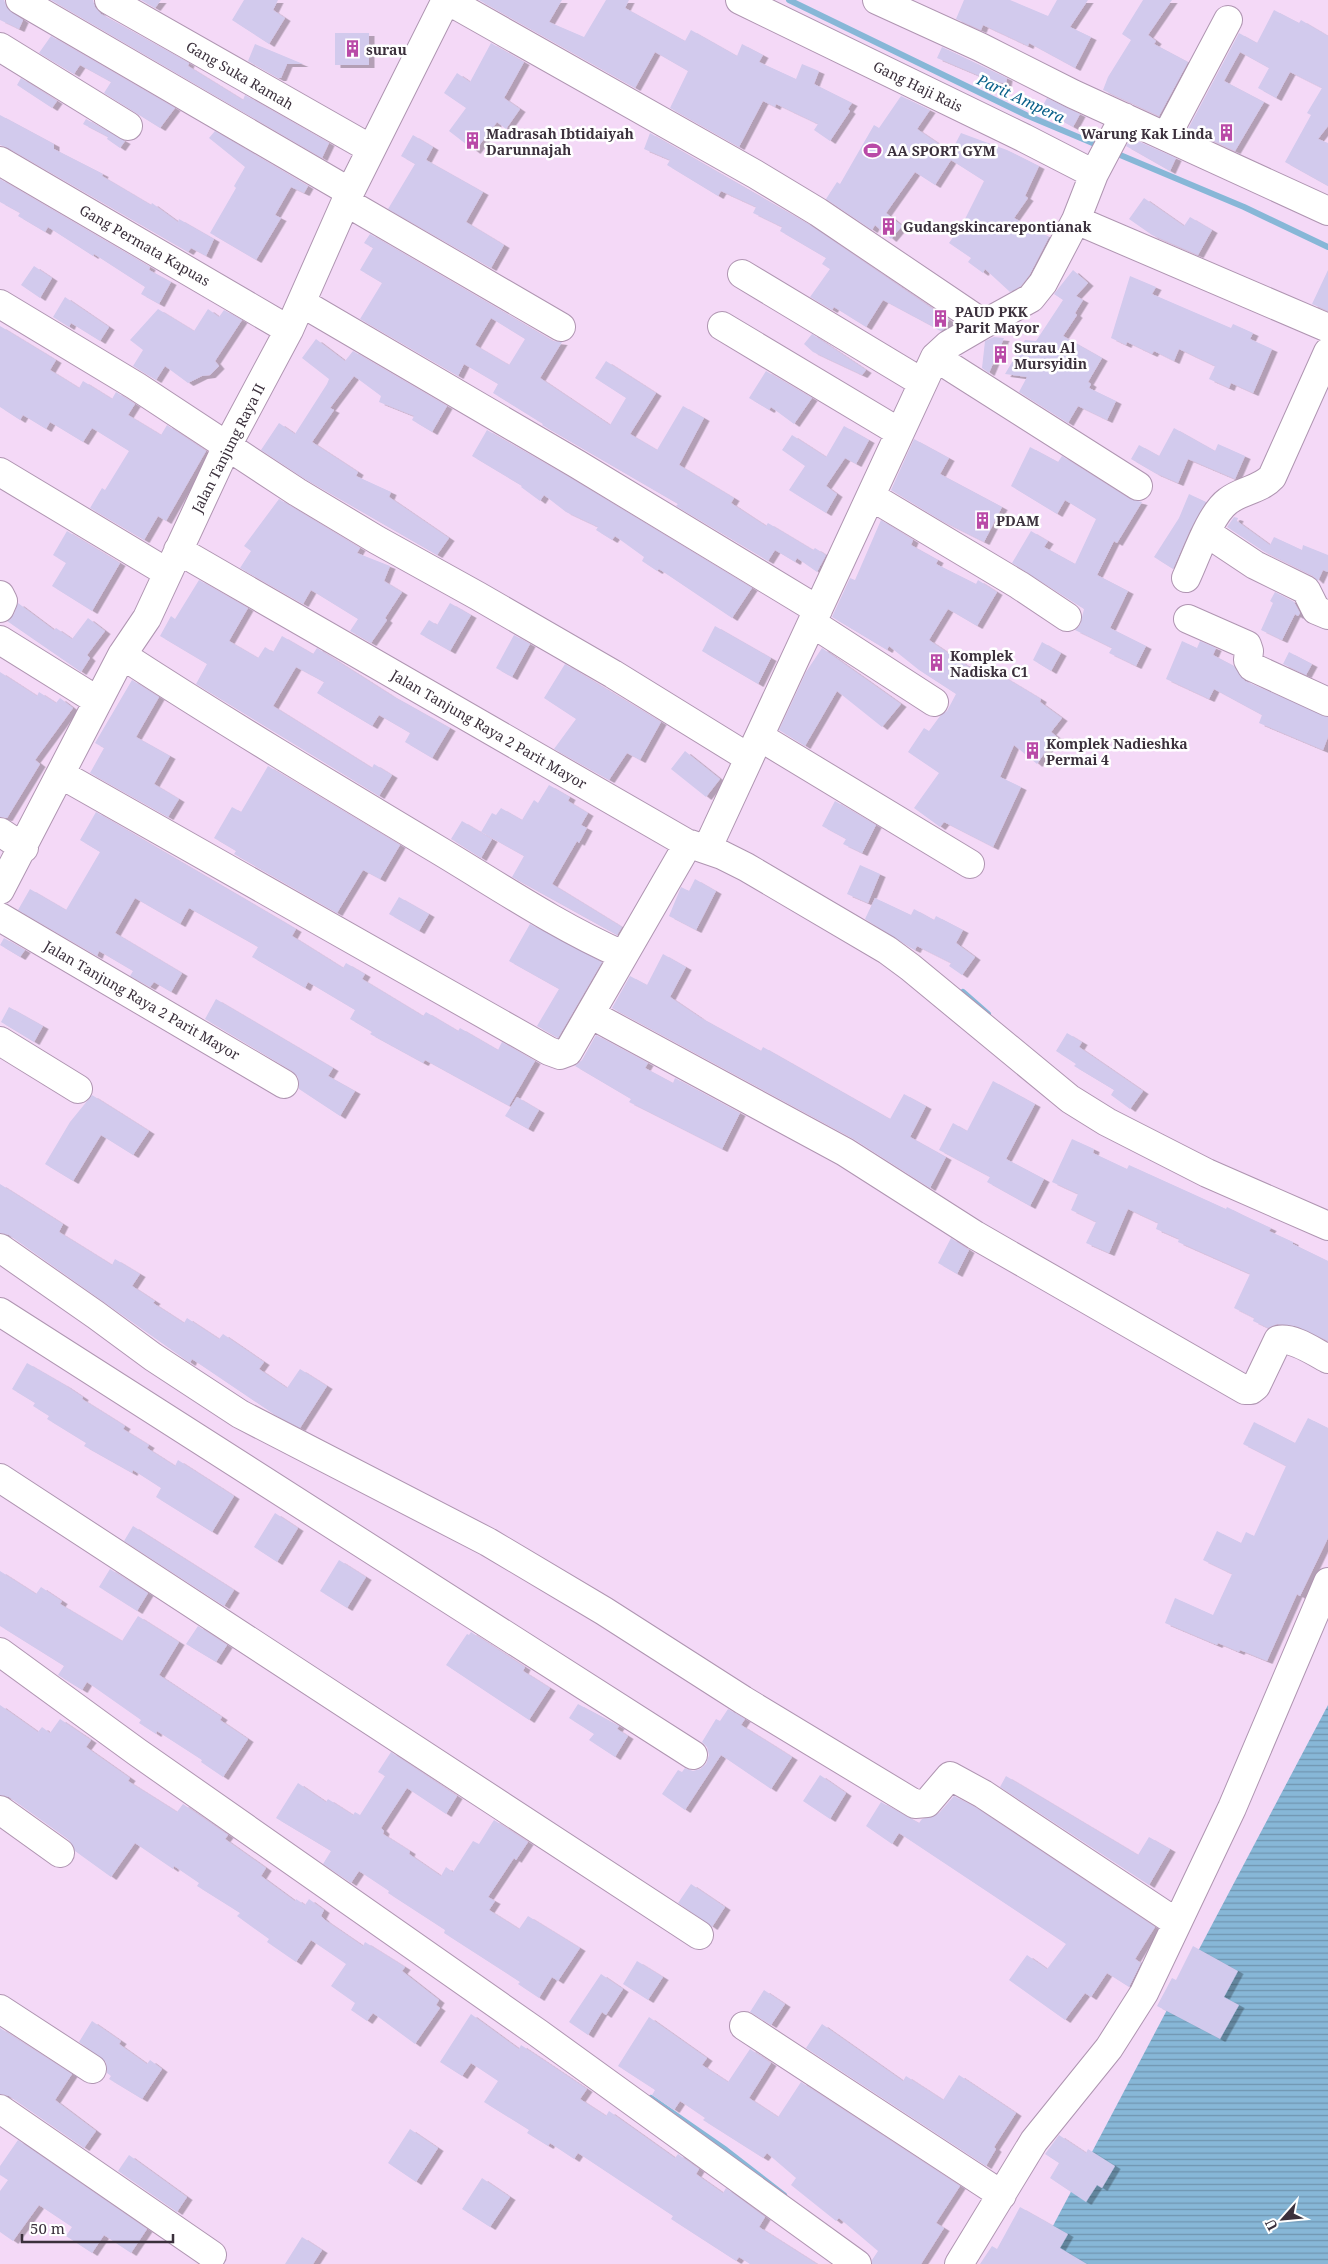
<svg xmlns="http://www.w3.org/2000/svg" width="1328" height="2264" font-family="'Noto Serif',serif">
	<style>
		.water { fill: url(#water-rules) }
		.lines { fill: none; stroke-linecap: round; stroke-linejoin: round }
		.stream { stroke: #87b7d7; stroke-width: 6 }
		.building { fill: #d2caed; fill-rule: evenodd; filter: url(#shadow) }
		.minor-casing { stroke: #af95b1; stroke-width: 30 }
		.minor { stroke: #fff; stroke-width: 28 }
		.labels { text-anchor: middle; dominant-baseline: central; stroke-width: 5; stroke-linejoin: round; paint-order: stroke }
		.poi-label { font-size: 14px; font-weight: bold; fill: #3b303c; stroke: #fff; text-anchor: start }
		.street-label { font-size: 14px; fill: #3b303c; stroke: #fff }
		.water-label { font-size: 15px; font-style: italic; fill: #085f89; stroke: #fff }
	</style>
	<defs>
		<pattern id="water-rules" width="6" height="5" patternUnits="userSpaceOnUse" patternTransform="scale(1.25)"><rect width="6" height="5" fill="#87b7d7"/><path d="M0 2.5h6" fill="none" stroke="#7095b0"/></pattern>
		<filter id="shadow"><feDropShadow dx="5.5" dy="3" stdDeviation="0" flood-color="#0004"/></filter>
	</defs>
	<rect width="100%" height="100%" fill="#f4d9f7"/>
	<path class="water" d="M1328,1705V2264H1033L1036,2258Z"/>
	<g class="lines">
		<path class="stream" d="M789,0L1026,115L1102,147
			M1113,152L1244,207L1328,247
			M963,992L988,1014
			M651,2098L726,2150L784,2195"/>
	</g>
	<path class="building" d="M0,0H4L7,8L23,20L19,29L0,20Z
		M51,0H93L95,7L101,14L189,63L188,66L243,100L245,95L329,143L322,158Z
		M141,0H161L155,8Z
		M244,0H278L273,10L285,18L269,44L232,20Z
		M479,0H562L549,22L584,37L606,0H629L625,8L685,41L691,30L737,56L742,44L763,55L759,62L796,79L802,64L819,71L814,84L852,103L848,109L850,111L830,141L814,130L818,124L776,104L775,107L763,101L739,147L670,108L688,71L655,52L635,88Z
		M964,0H1010L1048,16L1057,0H1088L1070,27L1091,37L1075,68L1029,43L1028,46L983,25L981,30L956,19Z
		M1143,0H1172L1148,35L1156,41L1154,44L1188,62L1159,116L1103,90L1108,77L1131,40L1122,34Z
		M1274,10L1299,23L1301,20L1328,36V126L1318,139L1328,143V186L1285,162L1311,115L1307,113L1322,88L1290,72L1276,98L1258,88L1269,68L1240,52L1224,81L1264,102L1235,151L1188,129L1239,33L1257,43Z
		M335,33H369V65H335Z
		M51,36L175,108L160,128L104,93L111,82L80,65L74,74L39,53Z
		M491,43L524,62L504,98L520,109L506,129L497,122L475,151L449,131L466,108L444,93L457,73L470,82Z
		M255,44L303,64H287L281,78H278L248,61Z
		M942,47L1007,78L1006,84L982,77L937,58Z
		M21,78L57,101L52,108L17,85Z
		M901,96L930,110L917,129L951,152L961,133L1007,150L1039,166L1025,196L1028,198L1014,218L1049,237L1030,274L1021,286L1010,292L985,269L983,273L968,262L971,258L949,243L963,223L984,181L951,160L935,185L915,172L886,213L902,226L891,239L875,225L872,230L826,199L837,182L840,184L874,125L879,128Z
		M1047,98L1080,114L1073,127L1041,109Z
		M0,115L54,144V149L103,174L102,176L151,205L152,203L178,222L179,219L214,239L206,256L191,248L188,252L8,148L0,145Z
		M86,119L125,141L120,148L107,139L108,137L83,124Z
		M215,131L308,186L304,193L291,187L275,215L281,218L256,260L210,233L236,188L234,186L245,167L209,138Z
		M650,133L810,225L949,320L944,329L941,331L883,300L866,327L834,307L832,310L810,297L830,269L822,264L826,258L780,231L782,227L753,213L756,207L721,191L718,196L667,165L670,160L644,149Z
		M413,135L433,147L426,160L483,192L466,222L504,245L491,268L388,209L415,164L401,156Z
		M1131,138L1176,158L1170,171L1126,146Z
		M0,179L150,267L149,270L171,282L159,304L141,294L145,287L94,254L93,256L48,227L45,232L18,216L20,213L0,202Z
		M1144,198L1184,226L1190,217L1212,230L1198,255L1152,235L1129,219Z
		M370,234L553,341L562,342L540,378L610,425L626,398L595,378L606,361L656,393L630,434L657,450L683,406L704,418L679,465L734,498L731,503L766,526L768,523L813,550L815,548L826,555L817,572L797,558L795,562L775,550L768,561L676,506L678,504L542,425L543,424L493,393L498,384L464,364L458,376L360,319L382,283L360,270L373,248L364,243ZM491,318L525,339L509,365L475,345Z
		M34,266L52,278L40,298L21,285Z
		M1073,270L1088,283L1076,296L1083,300L1075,313L1077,315L1063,336L1102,358L1088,382L1091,384L1089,388L1116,401L1107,420L1078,406L1068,423L1019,392L1027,377L1005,374L1025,340L1036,341L1063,300L1054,294Z
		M1328,270V311L1312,304Z
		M1130,276L1156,287L1152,294L1231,328L1233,324L1253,333L1250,339L1272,349L1253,393L1231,383L1229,388L1209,379L1215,366L1179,349L1174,361L1154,351L1152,354L1127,342L1126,345L1111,338Z
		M65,297L109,327L100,341L71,323L69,327L53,317Z
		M158,309L194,331L208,309L219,317L224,310L242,320L215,361L219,366L210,375L202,376L188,383L165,366L156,380L133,366L143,350L130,340Z
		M0,326L56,360L50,370L79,388L83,381L112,399L116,392L135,404L128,415L161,435L167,425L206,451L166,521L158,516L144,540L90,508L102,488L105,490L129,451L92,428L83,442L50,422L46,429L23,415L20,420L0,407Z
		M812,334L866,370L862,375L813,352L804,344Z
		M994,337L1004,338L989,373L982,368L985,341Z
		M316,339L345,361L353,351L447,406L432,432L412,420L414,416L379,402L381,396L354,376L330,408L334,410L312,442L358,472L356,476L391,492L389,497L449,538L437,555L305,479L261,450L279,423L295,434L327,384L329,379L302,358Z
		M766,371L812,398L794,424L771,407L769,410L749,398Z
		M844,426L869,440L856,464L845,458L826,486L837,494L826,513L789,490L805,466L782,450L792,435L826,457Z
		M1174,428L1215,451L1218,444L1245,456L1235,479L1188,459L1178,483L1155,473L1131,459L1139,445L1159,456Z
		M487,430L569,477L752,588L732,618L659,569L657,571L642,561L644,557L615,536L612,540L596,530L598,527L566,512L544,495L540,501L521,487L522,486L472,456Z
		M914,439L949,458L940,474L1002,507L984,542L942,521L891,490Z
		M1030,447L1058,462L1062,456L1130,499L1142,502L1117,543L1114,541L1097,575L1128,591L1110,628L1146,646L1136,666L1109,653L1112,648L1075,630L1080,625L1084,609L1012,563L1031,531L1048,541L1044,547L1075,564L1096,519L1065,500L1057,514L1011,486Z
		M1189,494L1206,502L1190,530L1173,569L1154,557L1179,518Z
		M279,499L360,548L357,553L390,566L384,581L402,592L385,618L387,620L371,643L350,631L358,619L311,590L303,604L240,568L251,551L244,546Z
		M1234,517L1238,518L1237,521L1270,545L1274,537L1302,550L1303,545L1328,555V572L1323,570L1318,581L1313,576L1263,551L1227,527Z
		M881,520L913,540L911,545L938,560L936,564L976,584L978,580L997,592L977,626L948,609L929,640L975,671L981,663L1041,699L1040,702L1062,718L1051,732L1056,736L1037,764L1014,745L1000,777L1021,787L993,847L944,822L940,827L914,808L939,773L908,752L924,728L929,731L940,716L947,711L956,694L919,670L889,646L887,650L832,617L850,578L855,580Z
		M67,531L120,563L92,611L52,586L66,563L53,555Z
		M199,580L248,608L229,641L258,658L265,647L273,652L282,636L313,654L317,648L391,695L450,728L432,758L405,742L410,733L379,715L372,726L317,693L324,682L296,667L273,706L372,768L374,764L392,775L379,796L196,684L207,664L160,636L171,616L175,619Z
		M1275,592L1294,602L1300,613L1298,616L1295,614L1282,640L1261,630L1273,603L1270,601Z
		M18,603L54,630L56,628L72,639L88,618L105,631L87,655L90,658L81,672L7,621L14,614Z
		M450,603L471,615L450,651L420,634L429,620L437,625Z
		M715,626L771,658L758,684L702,651Z
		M514,635L530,644L512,677L496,668Z
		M1182,641L1197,648L1200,641L1216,648L1213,655L1234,666L1245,681L1328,717V737L1323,750L1259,723L1262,715L1214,689L1209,699L1166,679Z
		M1042,642L1061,653L1051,671L1033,660Z
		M822,648L901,704L882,727L837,691L805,746L779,730L806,672Z
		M1289,652L1312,664L1306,675L1283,664Z
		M565,664L661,722L640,760L627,753L609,780L554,749L576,719L544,698Z
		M0,672L37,696L39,692L56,703L60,698L73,708L35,760L40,764L7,818L0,817Z
		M132,680L159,697L136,737L170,756L154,784L179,799L168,817L90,773L104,748L95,743Z
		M685,751L720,779L706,797L671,769Z
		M268,766L400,845L380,879L363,870L337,913L234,854L236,851L214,838L232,807L241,812Z
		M549,785L570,797L568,801L588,813L581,825L587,828L579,843L577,841L552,884L622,927L617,935L512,877L524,856L481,832L492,813L496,815L501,808L522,820L534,800L538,803Z
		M835,801L876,825L862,853L843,844L846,839L822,826Z
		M96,812L296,929L292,936L343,968L346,963L365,974L362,979L423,1016L426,1012L458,1031L460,1028L498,1050L502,1042L535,1061L509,1106L425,1060L423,1063L370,1034L372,1032L350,1019L355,1010L308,982L305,988L252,957L258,947L189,908L180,924L135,898L115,933L182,973L171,992L154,982L150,987L130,976L133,971L99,951L97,956L18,910L30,889L66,910L100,852L80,840Z
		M462,821L492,839L481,858L451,839Z
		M860,865L880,874L868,903L847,894Z
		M695,879L716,891L696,930L669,916L681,887L689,891Z
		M399,897L429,914L419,931L389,914Z
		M875,898L911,915L914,909L934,920L936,916L963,930L956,943L975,957L962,975L949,966L951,963L917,946L915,950L911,948L865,919Z
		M530,924L602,962L558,1038L537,1026L559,989L509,961Z
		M4,938L25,950L20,957L0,945Z
		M663,954L686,967L670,997L701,1018L761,1051L763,1047L890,1119L904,1094L926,1106L910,1137L946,1157L930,1188L852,1138L612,1008L630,976L647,985Z
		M216,999L333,1068L328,1076L355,1091L340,1116L299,1089L298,1077L292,1071L205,1019Z
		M9,1007L43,1026L34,1042L1,1022Z
		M1067,1033L1082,1042L1079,1047L1143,1091L1130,1109L1111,1095L1114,1090L1074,1066L1076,1064L1056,1051Z
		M596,1035L648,1063L645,1068L673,1083L675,1078L740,1113L722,1149L629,1102L631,1099L575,1066L582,1060Z
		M993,1081L1035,1104L1006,1159L1044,1179L1030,1206L987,1182L990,1177L939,1150L953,1123L967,1131Z
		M92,1095L149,1131L133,1155L101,1135L73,1181L45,1164L70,1122Z
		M517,1097L539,1110L528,1129L505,1116Z
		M1072,1139L1094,1149L1093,1153L1127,1169L1129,1165L1226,1209L1227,1207L1243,1215L1271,1228L1269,1231L1293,1242V1244L1328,1261V1341L1295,1326L1277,1324L1268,1328L1253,1321L1254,1318L1234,1308L1250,1274L1178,1242L1179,1239L1156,1229L1158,1223L1128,1209L1109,1253L1086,1243L1096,1222L1071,1210L1078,1194L1052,1182Z
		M0,1184L63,1224L59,1232L112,1265L115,1259L140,1274L132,1286L155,1301L153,1303L184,1323L187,1318L219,1339L223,1334L264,1362L259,1369L287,1388L300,1369L327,1386L300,1428L275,1415L192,1359L190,1363L9,1235L0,1233Z
		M951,1238L969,1250L957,1274L938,1263Z
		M27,1363L65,1385L83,1397L82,1399L125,1426L123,1429L149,1445L147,1448L175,1466L178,1460L234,1496L212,1532L156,1497L161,1488L133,1470L132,1473L84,1446L86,1443L47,1419L49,1416L33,1406L35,1403L12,1389Z
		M1308,1418L1328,1428V1538L1300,1596L1297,1594L1267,1661L1240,1650L1239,1652L1218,1643L1217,1645L1165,1623L1175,1598L1213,1615L1232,1574L1203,1560L1217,1531L1241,1543L1246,1532L1254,1536L1286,1466L1243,1444L1254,1422L1295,1443Z
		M275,1513L298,1528L277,1562L254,1547Z
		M133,1526L234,1590L224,1606L124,1541Z
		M339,1560L366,1577L347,1608L320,1591Z
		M110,1569L148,1593L137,1611L99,1587Z
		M0,1571L36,1594L41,1587L62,1601L60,1604L122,1641L138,1616L179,1642L159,1675L222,1717L220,1720L248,1739L223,1777L201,1762L202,1760L157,1731L156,1734L139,1723L141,1720L87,1682L82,1690L58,1675L64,1666L0,1626Z
		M198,1626L227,1645L216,1662L186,1644Z
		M471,1632L525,1667L523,1671L550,1688L529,1720L446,1665L467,1634L469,1635Z
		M578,1704L619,1726L617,1729L628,1736L615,1757L589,1740L594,1734L569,1718Z
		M0,1705L38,1732L42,1727L50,1733L60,1719L91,1740L86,1747L130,1778L128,1781L177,1812L183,1804L228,1835L225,1839L266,1868L261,1876L295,1901L296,1899L305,1905L309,1899L324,1910L321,1916L325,1920L363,1946L365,1942L405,1967L402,1971L439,2000L436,2005L440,2008L415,2044L373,2013L367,2021L351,2010L355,2003L331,1986L346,1964L311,1940L296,1962L267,1942L269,1939L237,1916L240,1913L197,1886L199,1883L174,1866L173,1869L135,1843L111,1877L75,1851L69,1840L9,1797L0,1795Z
		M728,1709L745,1719L741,1725L792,1757L771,1789L721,1755L685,1810L662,1794L678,1770L682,1772L685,1768L693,1771L700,1769L706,1764L709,1755L707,1747L702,1742L716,1719L720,1721Z
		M391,1752L457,1796L446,1814L407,1788L381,1828L384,1831L383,1834L410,1851L409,1854L441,1876L446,1867L453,1872L473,1841L479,1844L494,1820L528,1842L516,1860L514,1858L488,1897L495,1901L489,1910L519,1929L528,1916L580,1948L558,1981L552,1977L539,1998L518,1984L520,1982L444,1933L445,1930L388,1893L389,1891L359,1871L351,1883L323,1864L331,1851L276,1818L298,1783L326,1802L328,1799L353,1815L355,1812L360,1815L385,1776L378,1772Z
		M820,1775L846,1793L830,1819L803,1801Z
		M1006,1776L1138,1855L1149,1837L1170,1849L1149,1885L1000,1787Z
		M954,1796L975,1807L1155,1927L1135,1959L1141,1963L1129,1987L1107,1973L1091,1997L1085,1993L1065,2020L1009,1980L1027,1955L1047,1969L1066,1944L899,1833L892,1844L866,1826L881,1802L919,1823L922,1819L939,1813Z
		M691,1884L725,1907L712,1927L678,1903Z
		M1193,1946L1238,1971L1224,1997L1239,2005L1220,2039L1157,2006L1172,1978L1176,1980Z
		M637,1961L663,1977L648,2000L623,1984Z
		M601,1974L623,1989L606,2015L602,2012L588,2035L569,2022Z
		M764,1990L785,2004L771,2025L750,2012Z
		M471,2014L519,2049L521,2045L587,2089L580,2099L606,2116L609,2111L675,2158L678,2154L699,2169L696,2174L723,2193L726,2188L765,2217L759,2227L817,2264H750L739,2257L736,2261L671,2219L673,2216L578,2153L574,2159L550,2143L548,2146L527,2133L529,2130L484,2102L498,2081L471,2063L462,2076L440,2062Z
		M649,2017L707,2058L702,2065L728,2082L750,2049L771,2063L749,2098L778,2117L801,2082L960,2186L936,2223L944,2228L921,2264H872V2260L878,2251L839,2218L836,2221L791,2185L796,2178L767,2153L763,2158L703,2120L705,2118L680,2101L674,2110L652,2095L655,2090L618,2066Z
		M92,2021L121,2041L119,2044L147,2064L150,2060L162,2069L142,2099L109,2079L111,2076L107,2073L106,2062L79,2042Z
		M822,2024L903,2081L906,2076L943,2100L959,2075L1016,2113L994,2147L996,2149L986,2166L806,2048Z
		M0,2028L72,2074L55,2100L96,2131L84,2148L9,2096L0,2094Z
		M410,2129L438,2148L416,2182L388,2163Z
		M1059,2135L1086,2153L1088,2149L1115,2166L1102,2188L1097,2185L1086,2202L1050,2178L1059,2163L1045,2154Z
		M18,2140L147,2229L131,2253L104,2235L92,2253L66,2236L72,2227L39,2205L13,2241L0,2232V2191L8,2180L0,2175V2166Z
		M129,2155L187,2197L177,2212L118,2171Z
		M482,2178L510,2197L490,2227L462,2209Z
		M1020,2207L1068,2234L1060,2248L1087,2264H980L992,2246L997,2249Z
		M302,2237L322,2250L313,2264H285Z"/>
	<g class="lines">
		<defs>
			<path id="minor" d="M20,0L350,192
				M109,0L371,149
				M447,0L755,174L818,212L984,324L948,345L935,357L707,849
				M740,0L1024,138L1094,174
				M877,0L980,47L1073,94L1328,211
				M0,47L128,126
				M1167,135L1228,20
				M0,161L289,330
				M346,202L561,327
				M1076,220L1328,328
				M742,274L923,383
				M302,303L577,464L818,610
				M0,304L136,386L297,492L377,540L478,596L613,674L749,758
				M984,324L1031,298L1043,283L1076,220L1094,174L1124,117
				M722,326L899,432
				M935,357L1138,486
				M0,472L168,573
				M872,497L1019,585L1067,617
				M1207,533L1255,565L1306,590L1316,610L1328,615
				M1186,578C1196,557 1210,514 1228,501C1242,490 1260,490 1272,477L1328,352
				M0,595L3,601L0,608
				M1188,619L1247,645L1249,651L1248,660L1252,667L1328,702
				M812,623L934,702
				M0,640L98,701
				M122,655C225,722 330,785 435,848C497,885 557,926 623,955
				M760,737L970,864
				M62,775L549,1051L560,1055L568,1052L688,844L178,550
				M0,832L24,848
				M690,844L722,855L746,867L887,950L910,967L1070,1099L1107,1122L1207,1173L1328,1226
				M0,890L122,655L147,618L227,446L289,330L350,192L446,0
				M0,917L284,1084
				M590,1014L845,1152L975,1235L1245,1390H1251L1256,1386L1278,1340C1294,1337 1314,1352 1328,1359
				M0,1041L78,1089
				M0,1248L96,1315L153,1357L240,1414L488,1542L604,1611L743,1700L915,1804L927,1803L950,1776L983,1794L1177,1923
				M0,1312L693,1755
				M0,1478L699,1935
				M0,1652L137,1752L538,2033L857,2264
				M0,1810L60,1853
				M0,2009L92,2069
				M744,2026L1002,2195
				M0,2109L212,2255
				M959,2264L1034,2141L1109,2048L1144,1993L1232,1808L1328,1582"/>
		</defs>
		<use href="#minor" class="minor-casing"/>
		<use href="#minor" class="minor"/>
	</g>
	<defs>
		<symbol id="building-bare" viewBox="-9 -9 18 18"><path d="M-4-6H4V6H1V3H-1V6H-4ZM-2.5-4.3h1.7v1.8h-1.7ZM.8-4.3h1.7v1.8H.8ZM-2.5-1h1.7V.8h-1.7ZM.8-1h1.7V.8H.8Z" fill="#b94aa7" stroke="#fff" stroke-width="2.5" paint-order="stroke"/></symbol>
		<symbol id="stadium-bare" viewBox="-9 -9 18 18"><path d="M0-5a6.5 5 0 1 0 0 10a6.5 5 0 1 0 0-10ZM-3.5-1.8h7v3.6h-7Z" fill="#b94aa7" stroke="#fff" stroke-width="2.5" paint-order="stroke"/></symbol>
	</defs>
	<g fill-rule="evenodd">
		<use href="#building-bare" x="340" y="36" width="25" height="25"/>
		<use href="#building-bare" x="1214" y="120" width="25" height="25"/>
		<use href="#building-bare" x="460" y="128" width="25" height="25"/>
		<use href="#stadium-bare" x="860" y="138" width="25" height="25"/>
		<use href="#building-bare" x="876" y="214" width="25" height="25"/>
		<use href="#building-bare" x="928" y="306" width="25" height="25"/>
		<use href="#building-bare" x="988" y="342" width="25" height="25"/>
		<use href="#building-bare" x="970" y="508" width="25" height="25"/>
		<use href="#building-bare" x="924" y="650" width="25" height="25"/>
		<use href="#building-bare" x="1020" y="738" width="25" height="25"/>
	</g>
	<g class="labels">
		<g class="poi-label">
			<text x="366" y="49">surau</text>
			<text x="486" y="133">Madrasah Ibtidaiyah<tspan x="486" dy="16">Darunnajah</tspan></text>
			<text x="1213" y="133" text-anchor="end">Warung Kak Linda</text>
			<text x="887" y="150">AA SPORT GYM</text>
			<text x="903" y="226">Gudangskincarepontianak</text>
			<text x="955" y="311">PAUD PKK<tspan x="955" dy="16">Parit Mayor</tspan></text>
			<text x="1014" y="347">Surau Al<tspan x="1014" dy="16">Mursyidin</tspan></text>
			<text x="996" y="520">PDAM</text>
			<text x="950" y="655">Komplek<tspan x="950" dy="16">Nadiska C1</tspan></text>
			<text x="1046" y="743">Komplek Nadieshka<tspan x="1046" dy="16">Permai 4</tspan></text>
		</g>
		<g class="street-label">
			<text transform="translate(240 75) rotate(30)">Gang Suka Ramah</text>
			<text transform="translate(918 86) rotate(26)">Gang Haji Rais</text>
			<text transform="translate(145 245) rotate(30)">Gang Permata Kapuas</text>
			<text transform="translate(228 448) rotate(-63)">Jalan Tanjung Raya II</text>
			<text transform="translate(489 729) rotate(30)">Jalan Tanjung Raya 2 Parit Mayor</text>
			<text transform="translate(142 1000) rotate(30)">Jalan Tanjung Raya 2 Parit Mayor</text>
		</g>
		<g class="water-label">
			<text transform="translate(1021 98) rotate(25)">Parit Ampera</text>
		</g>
	</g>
	<g transform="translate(1283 2219) rotate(243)" stroke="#ffffff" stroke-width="4" paint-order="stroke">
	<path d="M0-4L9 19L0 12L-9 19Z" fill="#3b303c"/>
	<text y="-8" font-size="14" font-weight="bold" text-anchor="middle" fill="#3b303c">U</text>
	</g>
	<path d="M22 2234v8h151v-8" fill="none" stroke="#3b303c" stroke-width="2.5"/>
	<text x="30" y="2234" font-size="15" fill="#3b303c" stroke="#ffffff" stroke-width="4" paint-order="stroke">50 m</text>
</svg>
